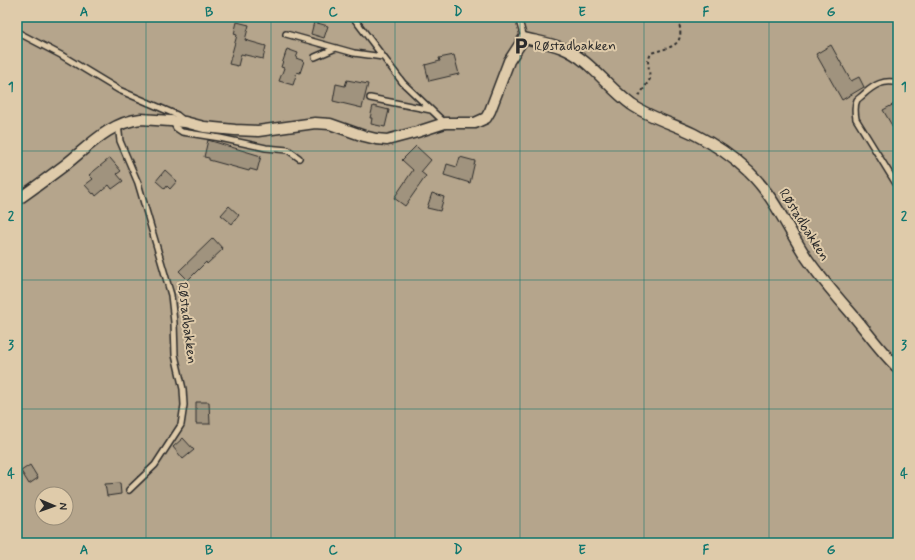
<svg xmlns="http://www.w3.org/2000/svg" width="915" height="560" font-family="Mynerve,sans-serif">
<style>
.green{fill:#b5a58c;stroke:#70685c;fill-rule:evenodd}
.building{fill:#a0937e;stroke:#2b2b2b}
.lines{fill:none;stroke-linecap:round;stroke-linejoin:round}
.service-casing{stroke:#2b2b2b;stroke-width:8}
.minor-casing{stroke:#2b2b2b;stroke-width:13}
.path{stroke:#2b2b2b;stroke-width:2;stroke-dasharray:3 3;stroke-linecap:butt}
.service{stroke:#dfcbaa;stroke-width:5}
.minor{stroke:#dfcbaa;stroke-width:10}
.grid{fill:none;stroke:#0f766e;stroke-width:1;stroke-opacity:0.55}
.labels{text-anchor:middle;dominant-baseline:central;stroke-width:4;stroke-linejoin:round;paint-order:stroke}
.poi-label{font-size:14px;fill:#2b2b2b;stroke:#dfcbaa;text-anchor:start}
.street-label{font-size:14px;fill:#2b2b2b;stroke:#dfcbaa}
.neatline{fill:none;stroke:#0f766e;stroke-width:1.5}
.grid-label{font-size:13px;text-anchor:middle;font-weight:bold;fill:#0f766e}
</style>
<rect width="100%" height="100%" fill="#d4c1a2"/>
<filter id="ink" filterUnits="userSpaceOnUse"><feTurbulence type="fractalNoise" baseFrequency=".025" numOctaves="2"/><feDisplacementMap in="SourceGraphic" scale="8" xChannelSelector="R" yChannelSelector="G"/><feConvolveMatrix kernelMatrix="1 2 1 2 8 2 1 2 1" color-interpolation-filters="sRGB"/></filter>
<g filter="url(#ink)">
<path class="green" d="M17,17h881v526h-881zM42,494h24v24h-24z"/>
<path class="building" d="M237,22l12,3 -4,15 21,6 -3,13 -22,-5 -3,12 -9,-2 8,-29 -3,-1z
M314,22l14,4 -4,12 -13,-4z
M831,45l20,36 8,-4 5,10 -22,13 -26,-46z
M287,49l11,4 -2,5 8,3 -4,12 -3,-1 -4,13 -14,-4 5,-13 -3,-1z
M454,55l5,19 -30,7 -4,-16 15,-4 -1,-3z
M347,80l21,4 -6,24 -29,-7 3,-17 9,2z
M898,102v34l-15,-26z
M373,106l16,4 -4,17 -14,-3 1,-6h-2z
M208,140l53,16 -4,15 -7,-2 -1,2 -40,-11v-2l-5,-1z
M416,146l15,14 -10,12 5,4 -21,30 -11,-8 19,-28 -11,-10z
M460,157l15,4 -5,22 -26,-8 3,-11 10,3z
M110,158l11,13 -4,3 6,7 -11,8 -3,-4 -13,11 -2,-3 -1,1 -8,-9 8,-6 -4,-4z
M165,170l12,11 -7,8 -3,-3 -2,3 -9,-8z
M432,193l12,4 -4,14 -13,-3z
M229,206l10,9 -7,9 -11,-9z
M213,238l10,11 -16,15 -1,-2 -18,18 -9,-9z
M196,402h13l1,22h-14z
M183,438l11,12 -11,9 -10,-12z
M30,465l8,13 -9,6 -8,-13z
M120,483l1,11 -14,2 -2,-12z"/>
<g class="lines">
<g class="service-casing">
<path id="service" d="M353,17l50,66 42,40
M518,17l6,21
M17,32l44,23 58,35 58,25 6,5
M286,34l68,19 29,4
M315,57l21,-9
M898,83c-14,-4 -24,2 -34,11 -2,2 -5,4 -7,6 -3,6 -2,13 -1,19l42,68
M370,98l61,12
M173,122l3,6 6,4 38,6 46,10 22,2 11,8
M118,125l2,16 18,42 33,112 3,27 1,33 8,34 1,16 -3,20 -26,40 -26,25"/>
</g>
<g class="minor-casing">
<path id="minor" d="M17,200c16,-11 32,-23 48,-35 23,-18 45,-43 76,-46l44,3 19,5 31,3 23,1 57,-8 15,1 34,12 12,3 11,1 30,-8 28,-9h30l11,-5 4,-7 19,-50 15,-23c12,3 26,5 38,10 28,11 45,39 70,57 19,13 42,19 62,29 20,10 38,22 55,38 25,24 38,56 57,85 15,22 33,42 51,63 14,17 26,34 41,48"/>
</g>
<path class="path" d="M639,96l11,-17 -2,-18 3,-8c19,-6 34,-6 28,-30l-8,-6"/>
<use href="#service" class="service"/>
<use href="#minor" class="minor"/>
</g>
</g>
<path class="grid" d="M146,17v526M271,17v526M395,17v526M520,17v526M644,17v526M769,17v526M17,151h881M17,280h881M17,409h881"/>
<defs>
<g id="parking-bare" transform="scale(1.38)"><path d="M-3.5-5.5H1a3.5 3.5 0 0 1 0 7H-1V5.5H-3.5ZM-1-3.4V-.6H.8a1.4 1.4 0 0 0 0-2.8Z" fill="#2b2b2b" stroke="#dfcbaa" stroke-width="2.5" paint-order="stroke"/></g>
</defs>
<g fill-rule="evenodd">
<use href="#parking-bare" x="521" y="46"/>
</g>
<g class="labels">
<g class="poi-label">
<text x="534" y="46">Røstadbakken</text>
</g>
<g class="street-label">
<text transform="translate(804 225) rotate(58)">Røstadbakken</text>
<text transform="translate(187 323) rotate(83)">Røstadbakken</text>
</g>
</g>
<rect width="915" height="560" fill="none" stroke="#dfcbaa" stroke-width="44"/>
<g transform="translate(54 506) rotate(92)"><circle r="19" fill="#dfcbaa" stroke="#978b77"/>
<path d="M0-3L7 15L0 10L-7 15Z" fill="#2b2b2b"/>
<text y="-6" font-size="11" font-weight="bold" text-anchor="middle" fill="#2b2b2b">N</text>
</g>
<rect x="22" y="22" width="871" height="516" class="neatline"/>
<g class="grid-label">
<text x="84" y="16">A</text>
<text x="209" y="16">B</text>
<text x="333" y="16">C</text>
<text x="458" y="16">D</text>
<text x="582" y="16">E</text>
<text x="706" y="16">F</text>
<text x="831" y="16">G</text>
<text x="11" y="91">1</text>
<text x="904" y="91">1</text>
<text x="11" y="220">2</text>
<text x="904" y="220">2</text>
<text x="11" y="349">3</text>
<text x="904" y="349">3</text>
<text x="11" y="478">4</text>
<text x="904" y="478">4</text>
<text x="84" y="554">A</text>
<text x="209" y="554">B</text>
<text x="333" y="554">C</text>
<text x="458" y="554">D</text>
<text x="582" y="554">E</text>
<text x="706" y="554">F</text>
<text x="831" y="554">G</text>
</g>
</svg>
